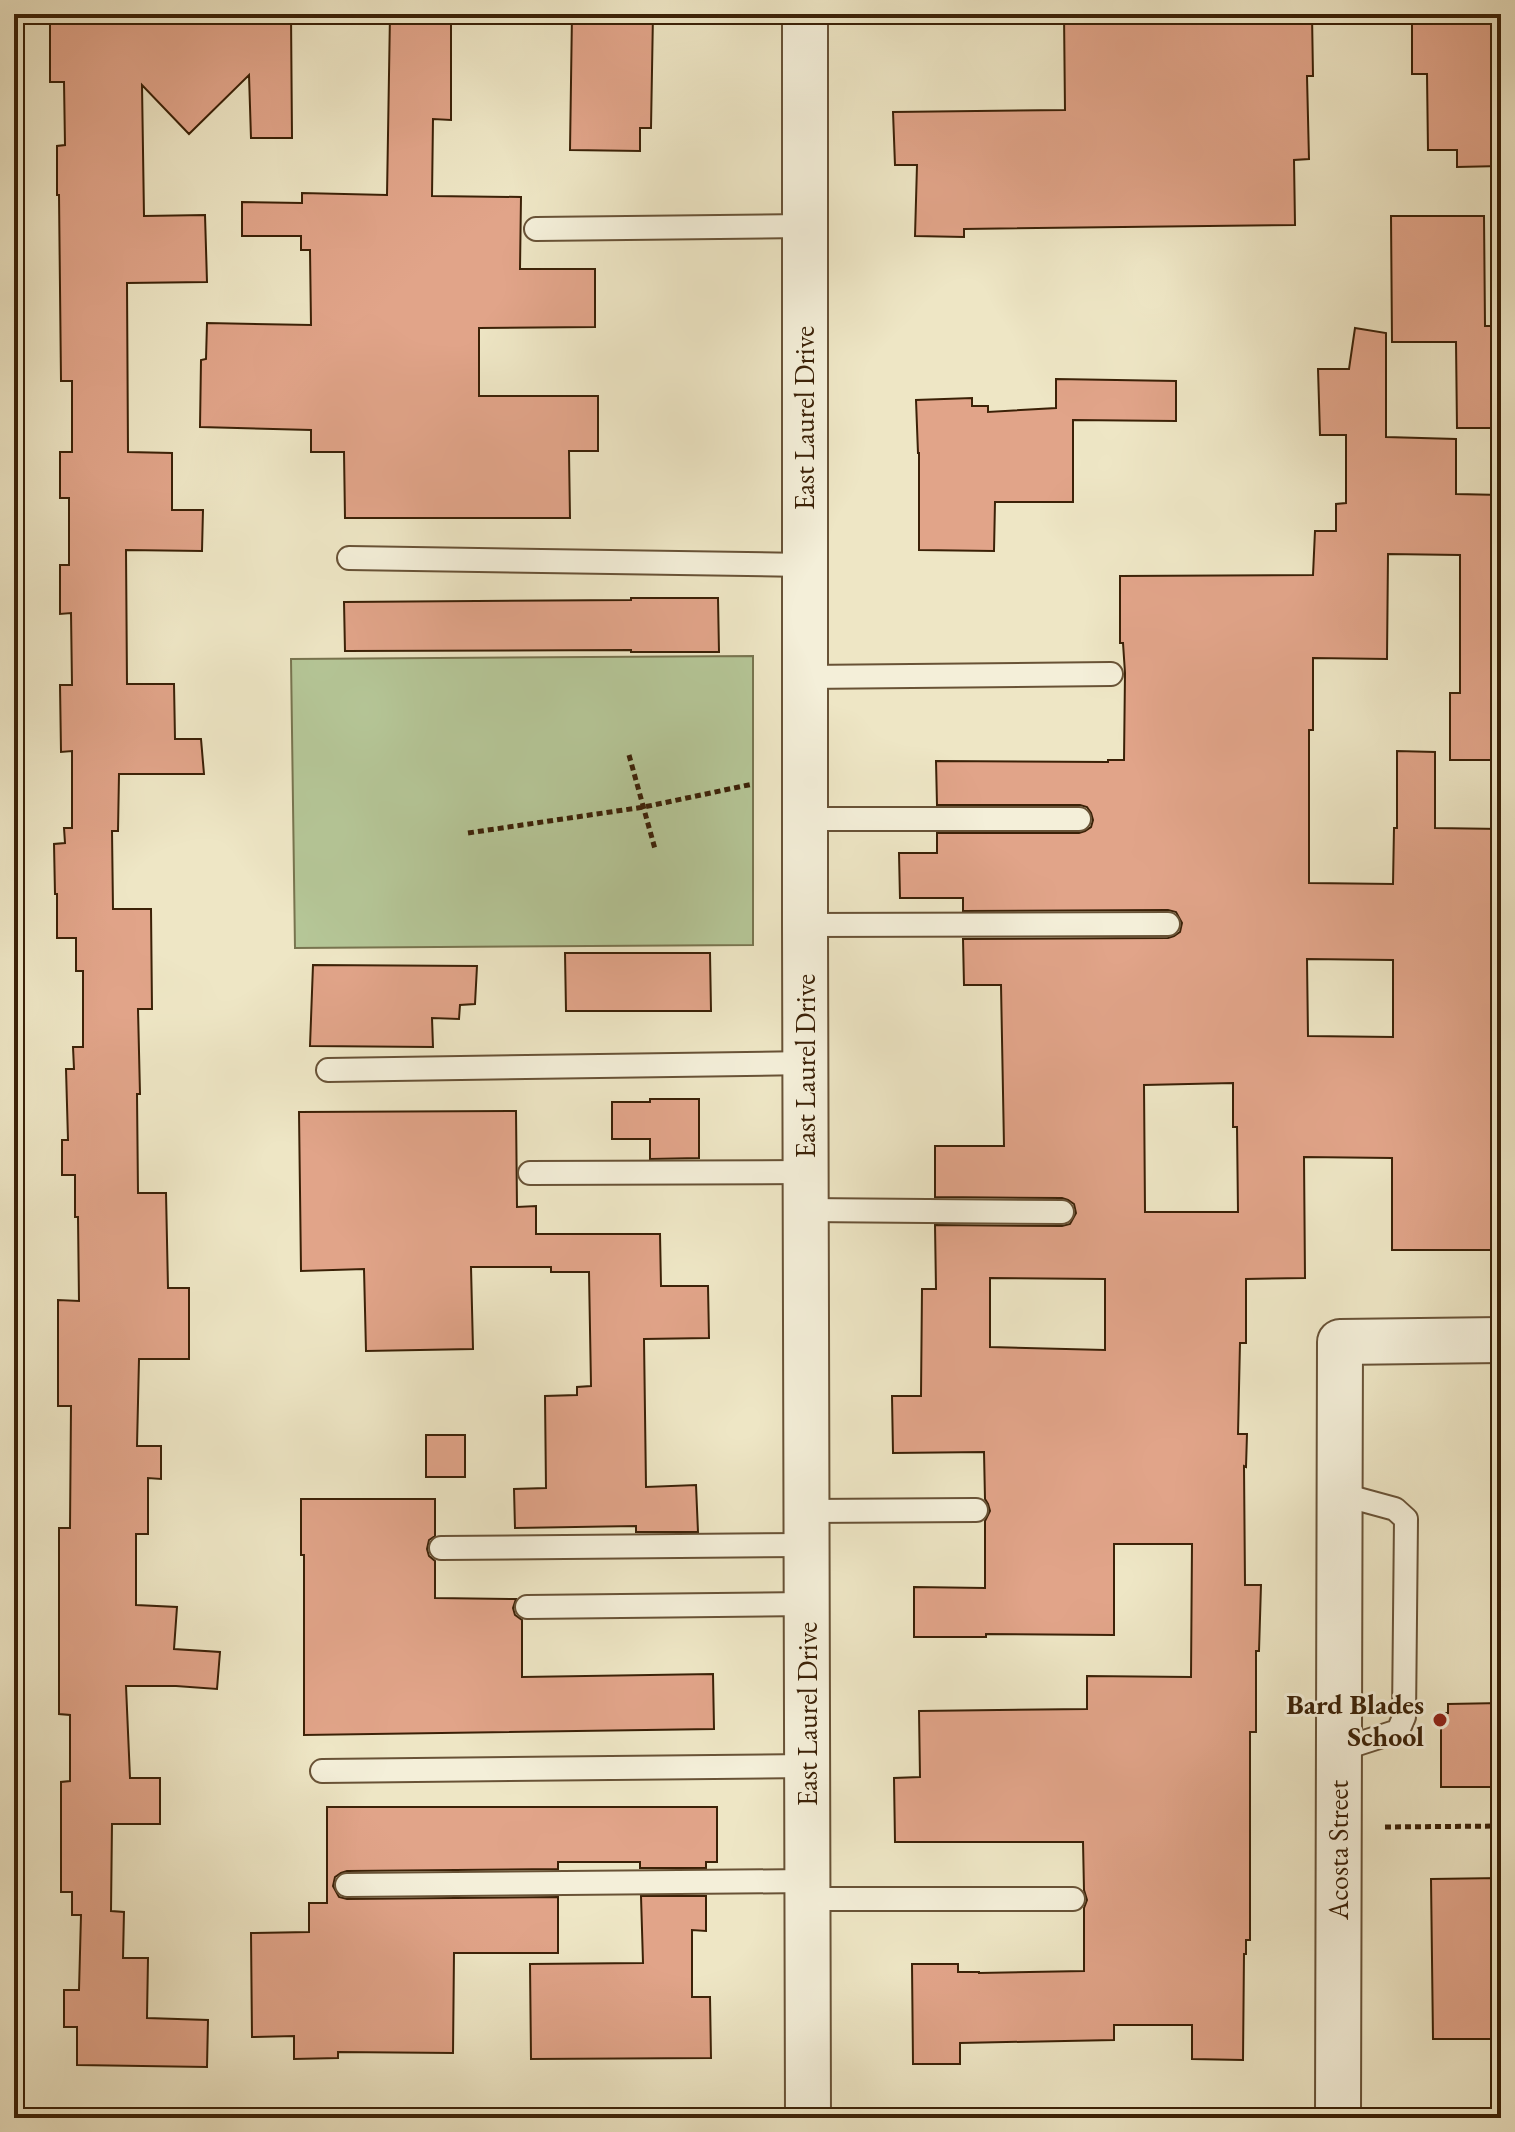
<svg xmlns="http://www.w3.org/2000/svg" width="1515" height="2132" font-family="'EB Garamond',serif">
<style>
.green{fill:#b5c697;stroke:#78744f;stroke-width:2}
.building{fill:#e1a489;stroke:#3b2107;stroke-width:2;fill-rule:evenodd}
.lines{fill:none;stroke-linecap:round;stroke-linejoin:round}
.service-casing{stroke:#685236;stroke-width:26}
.minor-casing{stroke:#685236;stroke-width:48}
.tertiary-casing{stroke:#685236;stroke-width:48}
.path{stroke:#3b2107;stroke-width:5;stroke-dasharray:6 4;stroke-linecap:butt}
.service{stroke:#f4efd9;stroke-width:22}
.minor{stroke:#f4efd9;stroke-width:44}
.tertiary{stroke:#f4efd9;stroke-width:44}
.poi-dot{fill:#8f2418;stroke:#f4efd9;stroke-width:3}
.labels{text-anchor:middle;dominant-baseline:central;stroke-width:6;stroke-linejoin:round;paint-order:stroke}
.street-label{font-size:28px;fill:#3b2107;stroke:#f4efd9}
.poi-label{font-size:28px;font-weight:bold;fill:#3b2107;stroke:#f4efd9;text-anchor:end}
</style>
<rect width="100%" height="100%" fill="#eee6c5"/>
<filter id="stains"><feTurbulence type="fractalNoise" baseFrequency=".0025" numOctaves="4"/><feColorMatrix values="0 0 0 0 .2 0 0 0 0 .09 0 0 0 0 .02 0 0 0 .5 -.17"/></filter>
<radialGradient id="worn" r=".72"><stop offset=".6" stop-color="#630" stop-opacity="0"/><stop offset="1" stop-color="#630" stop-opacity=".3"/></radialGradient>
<path class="green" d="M753,656v289l-458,3 -4,-289z"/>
<path class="building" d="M50,14h241l1,124h-41l-2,-63 -60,59 -47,-49 2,131 61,-1 2,67 -80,1 1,169 44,1v57h31l-1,41 -76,-1 1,134h47l1,55h26l3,35h-85l-1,57h-6l1,78h38l1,100h-14l2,85h-3l1,99h28l2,95h21v71h-50l-2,87h24v33l-13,-1v56h-12v71l41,2 -3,42 46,3 -3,37 -41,-3h-50l4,92h30v46h-48l-1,87 13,1 -1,46h25l-1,60 61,2 -1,47 -130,-2v-38h-13v-37h15l2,-75h-9v-23h-11v-110l9,-1v-66l-11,-1v-186h11l1,-122h-13v-106l21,1 -1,-84h-3v-42h-13v-35h6l-2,-71h8l-1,-22h10v-76h-7v-33h-19v-44h-2l-1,-50 11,-1 -1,-15h8v-77l-11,1 -1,-67h12l-1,-72 -11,1v-49h9v-67h-9v-46h12v-71h-11l-2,-186h-2v-49l8,-1 -1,-63h-14z
M390,14h61v106l-18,-1 -1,77 89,1 -1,72h75v58l-116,1v68h119v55h-29l1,67h-225l-1,-66h-33v-22l-111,-3 1,-67 5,-1 1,-36 104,2 -1,-75h-9v-14h-59v-34l60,1v-10l85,2z
M572,14h81l-2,114h-11v23l-70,-1z
M1064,14h248l1,62h-6l2,83 -15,1 1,65 -331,4v8l-49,-1 2,-71h-22l-2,-53 172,-2z
M1436,14h65v152l-44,1v-17h-29l-1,-76h-15v-55h24z
M1391,216h93l1,110h16l-1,102h-43l-1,-86h-64z
M1355,328l31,5v104l70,2v55l45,1v265h-51v-67h10v-138l-72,-1 -1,105 -74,-1v72h-4v153l84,1 1,-56h3v-77l38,1v76l66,1v421h-109v-92l-88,-1 1,121 -59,1v64h-6l-2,91h9l-1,33 -2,-1 1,119h16l-2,66h-3v81h-6v208h-4v14h-2l-1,106 -51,-1v-34h-78v15l-154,3v21h-47l-1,-100h46v8h21v1l105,-2v-63l3,-8 -3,-10 -1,-48h-188l-1,-64 26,-1 -1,-66 168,-2v-33l104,1 1,-133h-78v91l-128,-1v3h-72v-50l71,1v-67l5,-10 -2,-7 -3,-5 -1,-47 -91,1 -1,-57h29l1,-107h14l-1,-64 127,1 8,-2 6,-11 -2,-9 -6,-4 -6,-2 -127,-1v-51h69l-3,-161h-37l-1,-46 205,-1 6,-2 6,-4 2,-9 -6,-11 -8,-2 -205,1v-13h-63l-1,-45h38v-20h142l6,-2 6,-4 2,-7 -2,-7 -4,-6 -7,-2h-143l-1,-44 172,1v-2h16l1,-87 -2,-30h-3v-67l193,-1 2,-44h21v-27l10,-1v-68h-26l-2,-66h31zM1307,959l86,1v77l-85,-1zM1233,1083v44h4l1,85h-93l-1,-127zM990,1278l115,1v71l-115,-3z
M1056,379l120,2v40l-103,-1v82h-78l-1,49 -75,-1v-97h-1l-2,-53 56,-2v8h16v6l68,-4z
M631,598h87l1,54h-88v-2l-286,1 -1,-49 287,-2z
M565,953h145l1,58h-145z
M313,965l164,1 -2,38 -15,1 -1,14 -27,-1 1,29 -123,-1z
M650,1099h49v59l-49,1v-20h-38v-37h38z
M516,1111l1,96 19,-1v28h124l1,52h47l1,52 -65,1 2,148 50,-2 2,47h-62v-6l-121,2 -1,-39 32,-1 -1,-92 32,-1v-8l14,-1 -2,-114h-38v-5h-80l2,82 -107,2 -2,-82 -63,2 -2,-159z
M426,1435h39v42h-39z
M301,1499h134v37l-6,4 -2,9 2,7 6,5v37l81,1 -3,9 2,7 7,5v57l191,-3 1,55 -410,6v-180h-3z
M1501,1703v84h-60v-74h7v-9z
M327,1807h390v55h-11v6h-66v-6h-82v7l-211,2 -6,2 -6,4 -2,9 6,11 8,2 211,-2v56h-104l-1,100 -115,-1v6l-44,1v-23l-42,1 -1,-104 58,-1v-29h18z
M1501,1878v161h-68l-2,-160z
M641,1896h65v35l-14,-1v67h18l1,61 -180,1 -1,-95 113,-1z"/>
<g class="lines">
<g class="service-casing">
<path id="service" d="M536,229l268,-3
M349,558l456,7
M805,677l306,-3
M805,819h274
M805,925l363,-1
M328,1070l479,-7
M530,1173l276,-1
M806,1210l256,2
M807,1511l169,-1
M441,1548l365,-3
M527,1607l280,-3
M1339,1750l59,-19 6,-14 2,-198 -11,-10 -55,-15
M322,1771l486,-5
M347,1885l460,-4
M808,1899h265"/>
</g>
<g class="minor-casing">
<path id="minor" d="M1338,2118l2,-776 161,-2"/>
</g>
<g class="tertiary-casing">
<path id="tertiary" d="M805,14v911l3,1193"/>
</g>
<path class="path" d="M629,755l26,94
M468,833l176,-26 109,-23
M1385,1827l116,-1"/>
<use href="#service" class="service"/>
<use href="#minor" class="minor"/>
<use href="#tertiary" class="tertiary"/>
</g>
<circle class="poi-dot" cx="1440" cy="1720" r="8"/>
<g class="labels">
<g class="street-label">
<text transform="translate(804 418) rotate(-90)">East Laurel Drive</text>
<text transform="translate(805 1066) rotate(-90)">East Laurel Drive</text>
<text transform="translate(807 1714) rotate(-90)">East Laurel Drive</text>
<text transform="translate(1338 1850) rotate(-90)">Acosta Street</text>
</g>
<g class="poi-label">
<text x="1424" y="1704">Bard Blades<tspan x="1424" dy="32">School</tspan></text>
</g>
</g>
<rect width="1515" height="2132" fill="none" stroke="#eee6c5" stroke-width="48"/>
<rect x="16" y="16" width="1483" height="2100" fill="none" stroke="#3b2107" stroke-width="4"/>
<rect x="24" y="24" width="1467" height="2084" fill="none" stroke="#3b2107" stroke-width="2"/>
<rect width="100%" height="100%" filter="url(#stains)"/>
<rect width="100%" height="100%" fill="url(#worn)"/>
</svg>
